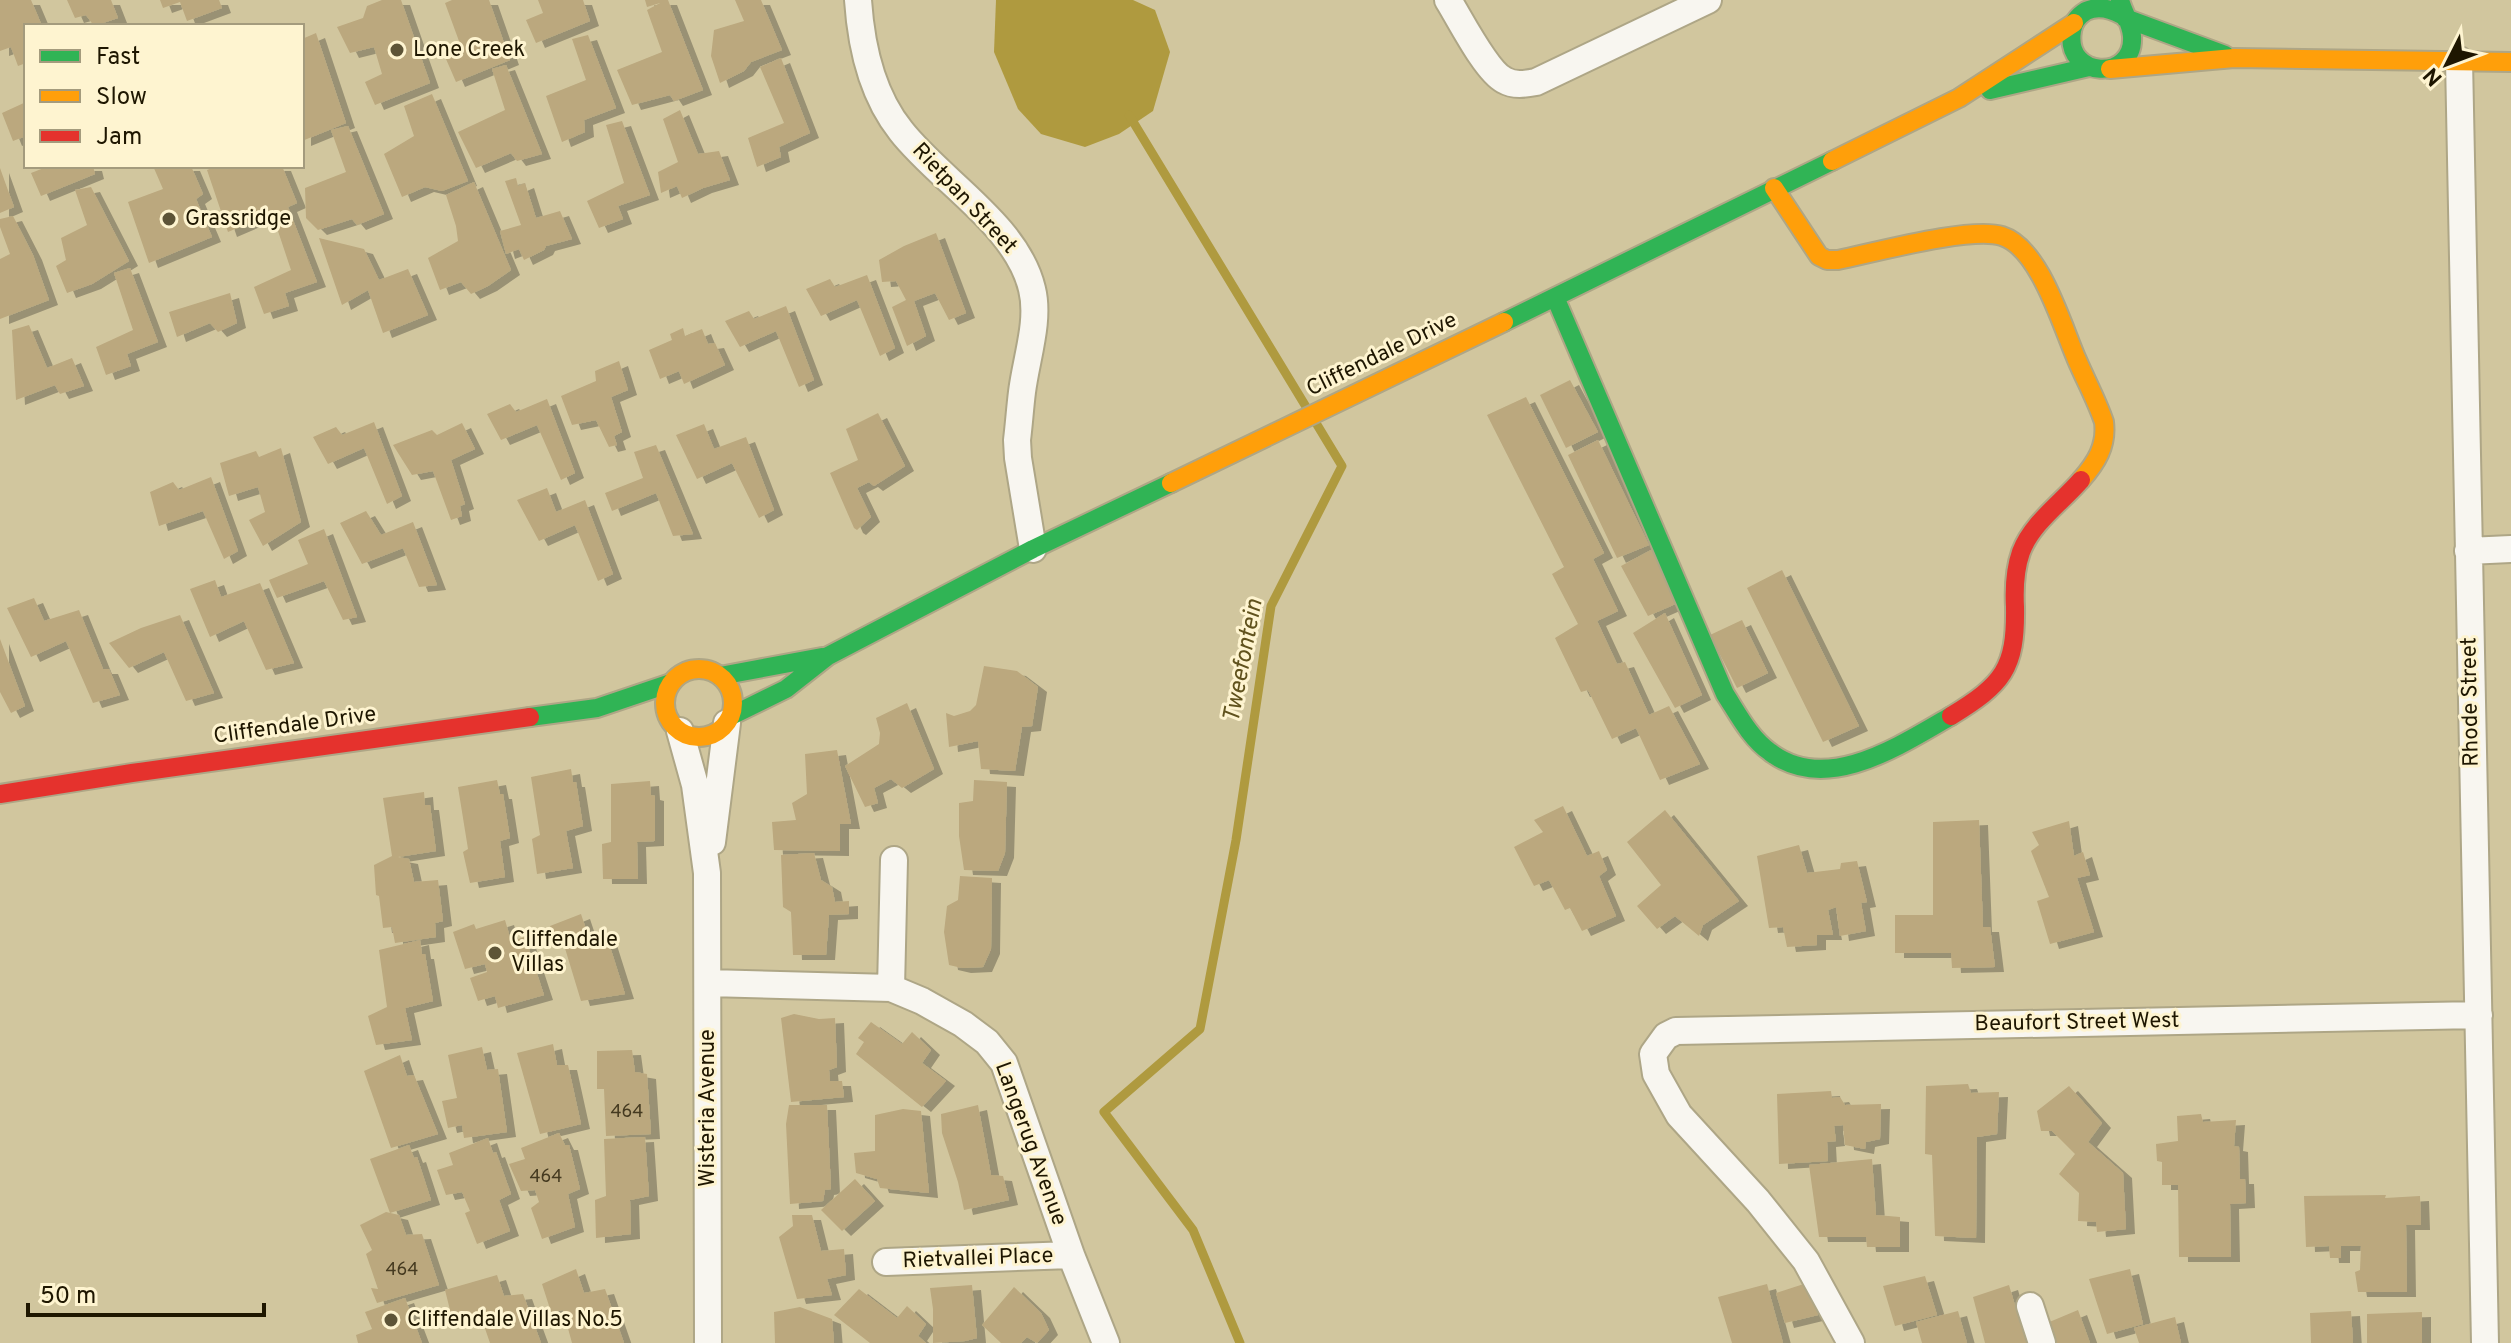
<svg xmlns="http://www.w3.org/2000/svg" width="2511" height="1343" font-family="Overpass,sans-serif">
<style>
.water{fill:#af9a3f}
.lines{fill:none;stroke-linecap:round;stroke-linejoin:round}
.stream{stroke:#af9a3f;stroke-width:9}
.building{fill:#bba87e;filter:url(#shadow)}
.street-casing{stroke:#aea686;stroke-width:30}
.fast-casing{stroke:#aea686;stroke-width:22}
.slow-casing{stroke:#aea686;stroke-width:22}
.jam-casing{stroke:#aea686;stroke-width:22}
.street{stroke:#f8f6f0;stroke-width:26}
.fast{stroke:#30b455;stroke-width:18}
.slow{stroke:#ff9f0a;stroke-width:18}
.jam{stroke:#e5322d;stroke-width:18}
.poi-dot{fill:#5d5437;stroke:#fef4d0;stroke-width:3}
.labels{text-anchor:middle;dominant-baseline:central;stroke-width:6;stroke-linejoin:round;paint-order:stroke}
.number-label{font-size:18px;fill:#453a20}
.poi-label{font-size:22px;fill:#1e1600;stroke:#fef4d0;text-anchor:start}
.street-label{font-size:22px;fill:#1e1600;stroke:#fef4d0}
.water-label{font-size:24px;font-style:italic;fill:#60521d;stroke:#fef4d0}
</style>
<defs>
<filter id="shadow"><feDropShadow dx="9" dy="5" stdDeviation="0" flood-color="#0004"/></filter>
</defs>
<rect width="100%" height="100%" fill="#d1c69e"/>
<path class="water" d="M996,0h137l22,10 15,42 -17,59 -34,23 -34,13 -44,-13 -23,-25 -24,-57z"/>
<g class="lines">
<path class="stream" d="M1129,115l179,295
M1240,1343l-47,-113 -89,-118 96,-83 36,-189 35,-234 71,-140 -26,-43"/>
</g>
<path class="building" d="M0,0h31l11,26h-16v37l-8,3 -7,-19 -11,4z
M67,0h44l7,18 -24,8 -8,-11 -11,3z
M160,0h59l3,8 -35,13 -7,-19 -17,6z
M382,0h19l29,83 -55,22 -10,-23 17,-8 -8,-27 -24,6 -13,-26 26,-9 4,-12z
M452,0h37l21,60 -54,22 -10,-23 17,-7 -18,-49z
M538,0h45l7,21 -54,22 -10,-23 17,-7z
M645,0h23l35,90 -29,11 -4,-6 -38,10 -15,-35 45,-18 -15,-42 13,-7 -13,4z
M735,0h26l21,50 -31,12 -7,9 -24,12 -9,-27 3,-26 30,-9z
M316,33l30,90 -44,18v-102z
M588,35l28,73 -32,12 1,12 -23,10 -16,-46 40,-16 -14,-41z
M781,58l29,75 -31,14 2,10 -24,10 -9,-29 36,-15 -24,-56z
M506,65l36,89 -25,7 -6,-8 -35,15 -18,-36 47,-22 -13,-41z
M432,94l36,87 -26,10 -17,-4 -23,10 -18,-43 30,-18 -10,-30z
M26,102v34l-13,5 -11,-28z
M680,110l18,44 21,-3 11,29 -27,8 -21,10 -5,-12 -16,7 -3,-21 20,-10 -15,-43z
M622,121l28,74 -32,11 5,13 -24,9 -12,-27 37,-18 -18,-58z
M348,126l36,88 -27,11 -5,-6 -34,11 -12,-12 -1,-30 41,-16 -15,-42z
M49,166h44l2,8 -54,22 -10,-23z
M153,166h38l12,28 -7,5 16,38 -63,26 -21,-61 35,-13z
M217,166h65l15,37 -9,4 29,75 -32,11 4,13 -25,8 -10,-27 37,-17 -19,-57 -44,19 -21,-62z
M0,168l14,39 -14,6z
M516,178l2,8 7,-3 11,35 24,-7 12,28 -26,7 -2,4 -20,10 -5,-11 -13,5 -6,-23 21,-6 -16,-44z
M474,182l37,88 -23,16 -17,8 -10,-12 -21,8 -12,-32 30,-17 -2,-15 -10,-31z
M91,187l38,74 -37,23 -25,9 -11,-27 10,-6 -5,-22 26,-13 -12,-35z
M13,216l20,39 16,45 -49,19v-60l10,-5 -10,-27v-8z
M936,233l30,80 -17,7 -14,-27 -21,8 12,35 -19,10 -15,-39 14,-7 -10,-19 -14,1 -3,-22 25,-14z
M319,238l45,11 15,31 29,-11 20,46 -45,18 -15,-43 -26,15z
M130,268l28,74 -31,12 4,12 -25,9 -10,-28 37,-17 -19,-57z
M867,275l28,73 -15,8 -23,-56 -36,16 -15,-27 24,-10 5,8z
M230,293l7,30 -19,9 -8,-9 -33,14 -8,-25z
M786,306l28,74 -15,7 -23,-56 -36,16 -15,-26 24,-10 5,8z
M29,325l18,43 25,-10 12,28 -24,8 -5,-9 -39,15 -4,-70z
M683,328l2,8 17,-7 6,15 7,-1 10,22 -41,19 -5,-13 -19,8 -11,-29 23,-10 -2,-6z
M619,361l9,29 -17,7 11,35 -8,4 3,9 -8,2 -13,-27 -24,5 -11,-29 35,-15 -1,-10z
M1570,380l28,52 -32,16 -26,-53z
M1526,397l78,156 -11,6 25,52 -21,10 20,43 8,-2 24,53 20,-9 31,58 -40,16 -24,-52 -24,11 -24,-49 -7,2 -26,-54 23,-14 -26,-50 12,-7 -77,-152z
M547,399l28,74 -14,7 -24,-55 -36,15 -14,-26 23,-10 6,8z
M878,413l27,53 -31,20 -5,-4 -12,6 14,29 -14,13 -3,-2 -24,-55 28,-13 -12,-31z
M374,422l28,74 -15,8 -23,-56 -36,16 -15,-27 23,-10 6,8z
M462,423l13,26 -24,11 14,44 -5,2 2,10 -11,4 -18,-49 -21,4 -19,-30 39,-15 5,5z
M704,424l10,25 32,-12 28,73 -15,8 -27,-55 -35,16 -21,-44z
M1598,440l51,105 -32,13 -49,-103z
M656,445l37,89 -20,2 -17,-43 -44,18 -7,-18 38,-15 -9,-26z
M281,448l20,74 -38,24 -14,-26 16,-8 -7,-25 -29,9 -9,-33 36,-12 3,6z
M211,477l27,74 -14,8 -21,-48 -44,15 -9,-34 23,-10 6,8z
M547,488l9,24 29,-12 28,74 -15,7 -23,-56 -36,16 -22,-41z
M366,511l15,24 32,-13 24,63 -18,2 -16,-39 -41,16 -22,-41z
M324,529l33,88 -14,3 -19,-39 -47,17 -8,-18 39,-16 -10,-24z
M1653,549l27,53 -32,14 -27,-50z
M1782,570l77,156 -36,16 -76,-154z
M215,580l6,17 39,-14 34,80 -28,7 -22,-49 -34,16 -20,-48z
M34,598l10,23 35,-11 24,59h6l11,26 -27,8 -27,-62 -35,16 -24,-49z
M1665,613l37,82 -27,13 -42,-75z
M180,615l34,78 -28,8 -22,-49 -35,16 -20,-25 32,-15z
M1742,620l26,53 -31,15 -27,-53z
M0,639l25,67 -14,7 -11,-21z
M984,666l33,5 21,16 -6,39 -10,1 -7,44 -34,-2 -3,-28 -29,6 -3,-34 8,3 16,-5 6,-6z
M907,703l27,66 -32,19 -11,-9 -17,9 4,15 -13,4 -20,-41 34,-22 1,-11 -4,-15z
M837,750l14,74h-11v27l-66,-1 -2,-28 24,-2 -4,-17 15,-9 -2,-40z
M571,769l2,13h3l7,44 -17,5 7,37 -36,6 -5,-35 8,-4 -9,-58z
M497,780l3,14h3l7,44 -10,3 5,36 -35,6 -7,-31 5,-3 -10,-62z
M974,780l33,2 -2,71 -7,18 -34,-1 -5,-34v-33l14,-2z
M650,781l1,14 4,1v45l-18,1 1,37h-35l-1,-35 9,-2v-58z
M424,792l1,13h5l6,46 -38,6 11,2 5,23 24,-2 5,41 -8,2 1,14 -41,6 -3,-16 -9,1 -4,-32 -3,-1 -2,-30 18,-9 -9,-58z
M1563,806l24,50 12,-5 8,19 -8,6 17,40 -34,15 -12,-23 -5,2 -16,-30 -15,6 -20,-39 29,-15 -9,-12z
M1665,810l74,91 -36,24 -4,11 -24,-20 -18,13 -20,-23 24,-21 -34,-43z
M1979,820l4,107h7l5,40 -43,1 -1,-15h-56v-38h38v-93z
M2069,821l5,35 9,-4 7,23 -13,3 17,54 -44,12 -13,-43 12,-4 -18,-46 8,-6 -7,-13z
M1799,845l8,28 33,-4 1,-6 16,-2 10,41 -6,1 5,28 -26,5 -4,-29 -8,3 5,25h-16v10l-30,2 -4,-20 -14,1 -12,-72z
M814,853l7,27 11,7 3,15 14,-1v13l-20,1 -3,40h-33l-2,-43 -8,-5 -2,-52z
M960,876l32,2 -1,71 -8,18 -21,1 -13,-3 -5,-33 3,-26 11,-6z
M581,914l7,21 17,-4 20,63 -44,7 -17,-56 -5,2 -9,-21z
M505,920l6,21 14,-4 19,58 -46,13 -3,-12 -17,5 -8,-23 17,-6 -2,-8 -20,5 -12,-37 21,-8 2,5z
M420,940l2,14h3l8,47 -28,7 7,32 -36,5 -8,-29 19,-9 -8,-57z
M794,1014l25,5 16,-1 2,49 -8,3 1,11h12l2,16 -53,5 -10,-84z
M871,1022l31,22 10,-12 19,18 -9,13 24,18 -24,26 -66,-53 8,-12 -6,-4z
M553,1044l4,21h11l13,59 -41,10 -23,-81z
M482,1047l5,23 11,-1 9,63 -43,6 -2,-13 -14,3 -6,-27 15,-3 -9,-43z
M632,1050l3,22 12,2 4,60 -45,2 -2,-47h-7v-38z
M400,1055l7,21 7,-1 24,59 -47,14 -27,-77z
M1968,1084l3,9 28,-1 -2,42 -20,3 -1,101 -41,-2 -3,-81 -7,-1 1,-68z
M2069,1086l33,37 -14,19 35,31 3,56 -29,3 -1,-10 -18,-1 1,-28 -20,-19 16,-20 -23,-23h-11l-4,-20z
M1831,1091l1,7 8,-1 5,8 36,-1 -1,35 -14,3 -1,7 -20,-4 -2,-20 -9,1 2,15 -9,1 1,19 -49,3 -2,-70z
M789,1105h38l4,84 -6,1 -2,11 -33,3 -4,-80z
M978,1105l13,70 12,1 6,24 -45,10 -6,-28 -16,-49 -1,-19z
M903,1109l18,2 8,82 -49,-5 -3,-9 -21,-6 -2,-20 21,-2v-36z
M2201,1114l2,8 33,-2 -2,26 5,1 1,32h5l1,24 -16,1 1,53h-52l-1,-72h-16v-23l-5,-1 -1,-17 22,-3 -1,-25z
M559,1133l6,12h4l11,44 -12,5 7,33 -33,12 -11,-31 8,-6 -4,-12 -14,1 -12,-27 16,-5 -4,-11z
M645,1137l4,59 -19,4 1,34 -35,4 -1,-38 11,-4 -2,-57z
M488,1138l5,15 3,-1 15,42 -12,6 11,31 -33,13 -12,-31 5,-2 -8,-19 -16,3 -9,-25 16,-5 -4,-12z
M409,1145l5,13 3,-1 14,43 -41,13 -20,-54z
M1872,1159l4,56 24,2v30h-33l-1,-10h-47l-10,-72z
M855,1179l20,22 -33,30 -21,-21z
M2386,1195l-1,3 35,-2 1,29h-15l1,67h-49l-3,-20 5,-2 1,-24h-20v12h-11l-1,-12 -23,1 -2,-51z
M386,1212l13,3 7,20 16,-1 17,51 -62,18 -6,-15 7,1 -12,-35 6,-4 -12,-25z
M792,1215h20l9,36 23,-2 2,26 -19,4 5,16 -35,4 -18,-62 14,-11z
M576,1269l8,24 21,-4 19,54h-52l-9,-33 -12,2 -9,-28z
M2130,1269l13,55 -36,10 -18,-55z
M497,1275l7,21 19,-2 18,49h-51l-9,-26 -28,5 -8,-32z
M1925,1276l12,39 -42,11 -12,-40z
M1810,1282l8,33 -33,8 -9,-30z
M1767,1284l16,59h-51l-14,-46z
M972,1285l5,53 -12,3 -32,2v-34l-3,-21z
M2009,1285l17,58h-41l-12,-46z
M1014,1287l27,26 8,17 -12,13 -10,-6 -6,6h-20l-19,-18z
M859,1289l38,29 10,-12 19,18 -8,12 8,7h-56l-36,-28z
M405,1298l17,45h-64l-2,-8 16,-6 -7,-17z
M800,1307l32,12 2,24h-59l-1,-31z
M2078,1310l12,33h-38l-5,-20z
M1958,1311l9,32h-45l-6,-21z
M2351,1311l2,32h-42l-1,-30z
M2422,1312v31h-55v-29z
M2175,1317l6,26h-42l-5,-15z"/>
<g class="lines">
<g class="street-casing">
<path id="street" d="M858,0c3,45 14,95 43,131 39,50 116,94 131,158 8,32 -6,70 -10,103 -2,16 -3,32 -5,48l1,18 15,91
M1448,0c12,19 38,71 56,80 10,6 21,4 32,2l172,-82
M2459,60l26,1283
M2468,551l43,-2
M680,731l15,54 12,88 1,470
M712,842l15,-119
M708,983l183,5 31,13 41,23 24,18 17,21 67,192 35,88
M891,988l3,-128
M886,1262l185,-7
M2030,1306l12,37
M1851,1343l-45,-82 -48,-60 -79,-86 -23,-41 -3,-20 13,-18 10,-5 803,-16"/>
</g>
<g class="fast-casing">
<path id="fast" d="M2120,0c3,12 11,23 12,36 3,46 -68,43 -60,-5 1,-9 6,-15 14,-20 13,-6 25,-2 36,4
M2125,18l100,37
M1990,90l99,-23
M1555,297l170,397c13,20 25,44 45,58 56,43 129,-6 181,-36
M1504,322l328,-161
M720,676l102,-19
M731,716l55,-27 42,-33 205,-107 138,-66
M530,717l67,-9 74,-25"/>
</g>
<g class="slow-casing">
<path id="slow" d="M2110,69l124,-11 277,4
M1832,161l127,-63 115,-75
M1774,188l45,68 8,4h11c35,-7 133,-34 164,-24 38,12 60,90 75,124 9,21 20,41 27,62 3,24 -8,41 -23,58
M1171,483l333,-161
M665 703a34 34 0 1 1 68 0a34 34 0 1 1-68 0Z"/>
</g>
<g class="jam-casing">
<path id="jam" d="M1951,716c52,-32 65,-47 64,-109 -1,-19 0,-38 6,-55 11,-29 40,-49 60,-72
M0,794l132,-21 398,-56"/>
</g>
<use href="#street" class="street"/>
<use href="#fast" class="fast"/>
<use href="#slow" class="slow"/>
<use href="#jam" class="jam"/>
</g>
<g class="poi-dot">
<circle cx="397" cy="50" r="8"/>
<circle cx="169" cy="219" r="8"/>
<circle cx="495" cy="953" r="8"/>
<circle cx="391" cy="1320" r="8"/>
</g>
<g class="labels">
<g class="number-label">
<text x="627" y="1112">464</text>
<text x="546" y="1177">464</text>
<text x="402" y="1270">464</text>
</g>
<g class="poi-label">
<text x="413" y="50">Lone Creek</text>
<text x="185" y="219">Grassridge</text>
<text x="511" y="940">Cliffendale<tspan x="511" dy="25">Villas</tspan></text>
<text x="407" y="1320">Cliffendale Villas No.5</text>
</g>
<g class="street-label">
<text transform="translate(964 199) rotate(47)">Rietpan Street</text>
<text transform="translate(1382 355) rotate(-26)">Cliffendale Drive</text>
<text transform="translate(2471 702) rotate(-91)">Rhode Street</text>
<text transform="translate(295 726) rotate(-8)">Cliffendale Drive</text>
<text transform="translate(2077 1023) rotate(-1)">Beaufort Street West</text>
<text transform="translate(708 1108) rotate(-90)">Wisteria Avenue</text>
<text transform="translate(1030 1144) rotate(70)">Langerug Avenue</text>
<text transform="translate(978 1259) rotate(-2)">Rietvallei Place</text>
</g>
<g class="water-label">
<text transform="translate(1244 661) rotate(-79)">Tweefontein</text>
</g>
</g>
<rect x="24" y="24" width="280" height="144" fill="#fef4d0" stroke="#a49b7d" stroke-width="2"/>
<rect x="40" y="50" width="40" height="12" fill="#30b455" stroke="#a49b7d" stroke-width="2"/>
<text x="96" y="64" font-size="24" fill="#1e1600">Fast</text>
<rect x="40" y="90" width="40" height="12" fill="#ff9f0a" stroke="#a49b7d" stroke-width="2"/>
<text x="96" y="104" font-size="24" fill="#1e1600">Slow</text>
<rect x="40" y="130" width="40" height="12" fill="#e5322d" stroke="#a49b7d" stroke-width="2"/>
<text x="96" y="144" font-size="24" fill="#1e1600">Jam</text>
<g transform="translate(2447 64) rotate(228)" stroke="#fef4d0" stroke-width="6" paint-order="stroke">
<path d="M0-6L14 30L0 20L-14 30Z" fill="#1e1600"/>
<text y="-12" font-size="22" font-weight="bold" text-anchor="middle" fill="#1e1600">N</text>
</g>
<path d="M28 1303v12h236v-12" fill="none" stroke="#1e1600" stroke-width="4"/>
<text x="40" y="1303" font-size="24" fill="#1e1600" stroke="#fef4d0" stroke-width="6" paint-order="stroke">50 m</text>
</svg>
